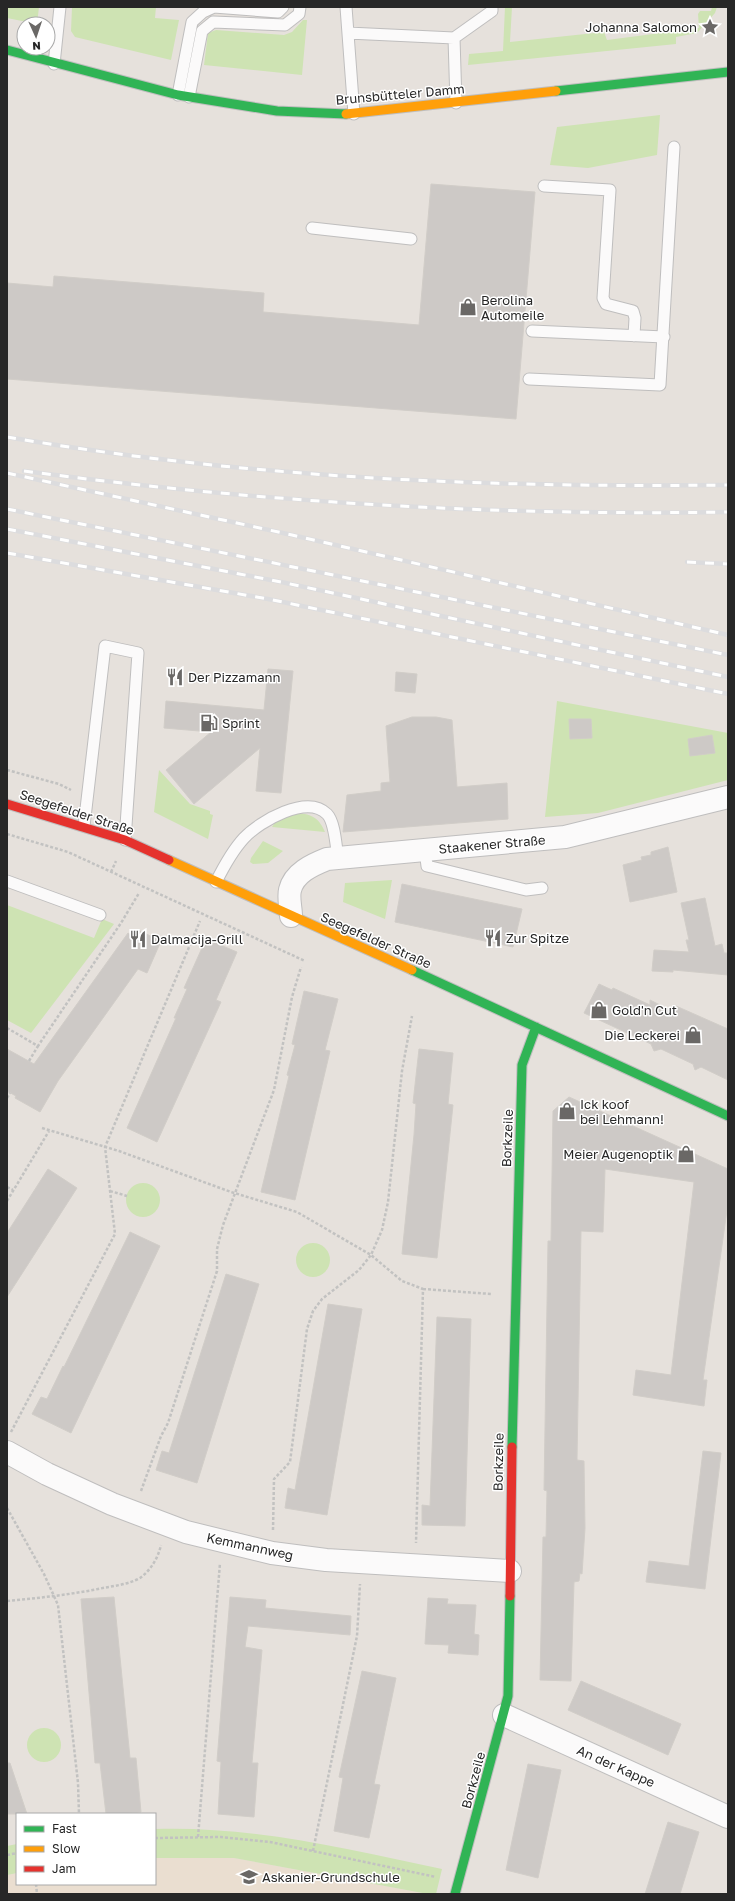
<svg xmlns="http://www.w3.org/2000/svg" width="735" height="1901" font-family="'Golos Text',sans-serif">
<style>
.education{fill:#eaded0}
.green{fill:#cee3b3}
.building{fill:#cdc9c6;stroke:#d1cdc8}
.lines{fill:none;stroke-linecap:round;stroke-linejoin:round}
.lane-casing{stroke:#bfbebe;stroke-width:13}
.street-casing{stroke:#bfbebe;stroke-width:24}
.fast-casing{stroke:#bfbebe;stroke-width:11}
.slow-casing{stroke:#bfbebe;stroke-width:11}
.jam-casing{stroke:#bfbebe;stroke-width:11}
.path{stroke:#c2c2c1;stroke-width:2.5;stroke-dasharray:3 2;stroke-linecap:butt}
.lane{stroke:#fbfafa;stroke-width:11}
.street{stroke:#fbfafa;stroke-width:22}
.fast{stroke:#30b455;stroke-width:9}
.slow{stroke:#ff9f0a;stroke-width:9}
.jam{stroke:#e5322d;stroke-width:9}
.rail-casing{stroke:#dcdcde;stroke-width:4.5}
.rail{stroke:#fff;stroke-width:3;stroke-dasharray:9;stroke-linecap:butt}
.labels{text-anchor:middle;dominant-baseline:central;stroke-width:3;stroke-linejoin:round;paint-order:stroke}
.poi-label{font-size:13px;fill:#272727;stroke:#fff;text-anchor:start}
.street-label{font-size:13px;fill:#272727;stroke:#fff}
</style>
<rect width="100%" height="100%" fill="#e6e1dc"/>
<path class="education" d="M155,1858h79l194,36h-421v-19l10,-2v11h138z"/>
<path class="green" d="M7,7h32l-2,17 -30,-6z
M72,7h84l-1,11 24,2 -8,40 -96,-23 -4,-6z
M505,7h7l-2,35 94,-10 3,8 92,-12 -1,-14 2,-3h11l1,-4h5l-2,6 -18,20 -21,4v7l-208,21 1,-11 34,-3z
M303,20h4l-5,55 -98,-10 4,-32 8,-3 68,5 8,-3z
M660,115l-3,40 -69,13 -38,-3 7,-38z
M557,701l171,32v47l-130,33 -53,4z
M159,770l31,34 20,7v3l3,1 -5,24 -54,-27z
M290,813c18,0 28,2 35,19l-53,-5 4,-6z
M263,841l20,10 -15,12 -15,1 -3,-2 1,-4z
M392,880l-7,39 -42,-17 2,-19z
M7,905l87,33 8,-19 12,5 -83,109 -24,-13z
M126 1200a17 17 0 1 1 34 0a17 17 0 1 1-34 0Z
M296 1260a17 17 0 1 1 34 0a17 17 0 1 1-34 0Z
M27 1745a17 17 0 1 1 34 0a17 17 0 1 1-34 0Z
M155,1829c98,-3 192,20 287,40l-6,25h-8l-194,-36h-79z
M17,1844v29l-10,2v-29z"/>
<path class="building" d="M431,184l104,8 -19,227 -509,-40v-96l46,4 1,-11 210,17 -1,19 156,13z
M268,669l25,2 -12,122 -25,-2 4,-43 -66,56 -28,-34 45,-38 -47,-4 2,-27 98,9z
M396,672l21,2 -2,19 -20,-2z
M412,717h24l16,3 5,67 50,-4 1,36 -165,13 4,-37 34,-4v-8l9,-1 -4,-56z
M569,719h22l1,19 -22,1z
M712,735l3,18 -25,3 -2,-17z
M668,847l9,45 -47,10 -7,-37 19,-5 -1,-3 10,-2v-3z
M402,884l120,25 -9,38 -118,-25z
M705,898l10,48 7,-2 2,9h4v22l-55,-5v2l-21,-1 2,-21 35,2 -3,-12h3l-8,-37z
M138,930l23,11 -14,32 -9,-4 -80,112 -18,31 -25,-14 1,-2 -9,-5v-42l27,15 94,-131 7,5z
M206,939l31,13 -21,48 5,2 -64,140 -30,-14 49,-110h-2l13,-29 -3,-1z
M599,984l13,6 1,-2 37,17v-5l24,12 2,-6 52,23v51l-27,-13 -6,3 -2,-6 -32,-15 -7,2 -3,-7 -67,-31z
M304,991l34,8 -13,51 5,1 -35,149 -34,-8 28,-116 -2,-1 8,-30 -3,-1z
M419,1049l34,4 -5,51 5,1 -16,153 -35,-4 12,-119 2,-31 -3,-1z
M569,1097l159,72v34l-25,177h4l-3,26 -71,-11 3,-25 35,5 23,-193 -89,-13 -2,63 -22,-1 -4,229 7,1 1,67 -3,46 -2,-1 -1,8 -5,1 -3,99 -31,-1 3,-143h3l1,-46 -3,-1 4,-249h3l2,-130z
M48,1169l29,19 -70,109v-64z
M130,1232l30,14 -89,187 -39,-19 9,-17 6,2 16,-33 1,1z
M226,1274l33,10 -62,199 -41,-13 6,-19 7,2z
M328,1304l34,5 -35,206 -42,-7 3,-20 7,2z
M437,1317l34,2 -6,207 -43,-1v-20l8,1z
M703,1451l18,2 -16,136 -59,-7 3,-21 40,5z
M114,1597l16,161h6l5,54 -19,2h-16l-6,-51h-5l-14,-164z
M230,1597l36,3 -1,8 86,8 -1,19 -102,-9 -3,21 17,3 -10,113h6l-4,54 -36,-3 3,-52 -4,-1z
M428,1598l20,1 -1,5 29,1 -2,29 5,1 -1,20 -30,-2 1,-8 -24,-1z
M362,1671l34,7 -22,106 6,1 -11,53 -35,-7 9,-53 -4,-1z
M581,1681l100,43 -13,31 -100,-45z
M7,1763h3l17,51h-20z
M528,1764l33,6 -23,108 -32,-8z
M668,1822l31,10 -19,62h-35z"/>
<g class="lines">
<g class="lane-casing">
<path id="lane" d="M346,7l8,107
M348,33l106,5 38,-27v-4
M454,38l2,65
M54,64l6,-57
M178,95l14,-73 11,-10 11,-5 64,5 5,-5
M189,97l13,-66 11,-9 72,3 14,-11 1,-7
M544,186l66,4 -7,108 3,6 27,7 2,7 -1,18
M312,228l99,11
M532,331l132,6
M529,379l131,6 14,-238
M84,826l21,-180 33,7 -13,187
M425,850l2,16 99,24 16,-2
M7,881l93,34
M216,882c8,-16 16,-31 28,-44 16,-17 63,-44 83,-24 8,8 9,33 11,44"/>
</g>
<g class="street-casing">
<path id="street" d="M291,916c0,-8 -3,-18 -1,-26 4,-17 22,-25 37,-31l238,-22 163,-40
M7,1452l40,22 65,30 74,28 86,21 54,7 184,11
M504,1715l224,102"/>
</g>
<g class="fast-casing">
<path id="fast" d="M7,50l171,45 99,16 69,3
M556,91l172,-19
M412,970l316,146
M512,1447l10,-382 14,-38
M455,1894l53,-198 2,-100"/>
</g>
<g class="slow-casing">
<path id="slow" d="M346,114l210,-23
M169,860l243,110"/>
</g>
<g class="jam-casing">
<path id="jam" d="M7,804l118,36 44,20
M510,1596l2,-149"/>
</g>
<path class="path" d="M7,770l52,14 12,6
M7,834l61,18 237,109
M111,872l5,-11
M7,1028l31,18 83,-123 18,-30
M29,1061l9,-15
M7,1098l3,-5
M42,1128l77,23 112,41 66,20 74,43 31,26 21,8 -7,254
M7,1187l6,3
M110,1191l17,5
M7,1201l42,-70
M423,1289l68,5
M11,1432l104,-198 -10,-87 95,-226
M141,1491l20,-55 7,-13 49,-152v-22l6,-24 51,-135 18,-93 9,-30
M7,1508l37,66 14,31 20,178 1,31
M273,1530l1,-51 16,-17 17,-133 6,-18 9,-12 37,-29 12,-15 11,-25 6,-28 14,-131 10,-55
M7,1601c31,-3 61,-6 91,-12 14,-3 29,-4 42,-11 11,-8 18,-20 21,-33
M198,1837l22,-274
M155,1838l66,-1 49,5 166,35
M313,1851l44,-215 3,-52
M7,1855l10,-2
M36,1884l1,10"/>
<use href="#lane" class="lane"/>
<use href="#street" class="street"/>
<use href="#fast" class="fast"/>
<use href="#slow" class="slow"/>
<use href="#jam" class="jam"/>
<g class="rail-casing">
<path id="rail" d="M7,437c238,41 480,51 721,48
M24,471c233,31 469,45 704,41
M7,473l285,62 436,100
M7,509l721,146
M7,529l274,53 447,95
M7,553l261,46 460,95
M687,562l41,2"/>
</g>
<use href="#rail" class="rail"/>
</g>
<defs>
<g id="sight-bare" transform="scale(1.38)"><path d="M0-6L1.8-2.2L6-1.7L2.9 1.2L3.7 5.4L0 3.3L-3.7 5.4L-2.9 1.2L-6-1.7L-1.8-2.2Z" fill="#6a6866" stroke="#fff" stroke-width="2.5" paint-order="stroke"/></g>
<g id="shop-bare" transform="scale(1.38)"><path d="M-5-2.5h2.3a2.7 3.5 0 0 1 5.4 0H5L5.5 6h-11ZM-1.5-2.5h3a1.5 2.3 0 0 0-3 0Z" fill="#6a6866" stroke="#fff" stroke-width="2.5" paint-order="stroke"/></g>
<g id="restaurant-bare" transform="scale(1.38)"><path d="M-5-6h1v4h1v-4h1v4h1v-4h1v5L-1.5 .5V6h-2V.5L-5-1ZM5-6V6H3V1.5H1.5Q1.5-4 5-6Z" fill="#6a6866" stroke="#fff" stroke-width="2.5" paint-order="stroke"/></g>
<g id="fuel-bare" transform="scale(1.38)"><path d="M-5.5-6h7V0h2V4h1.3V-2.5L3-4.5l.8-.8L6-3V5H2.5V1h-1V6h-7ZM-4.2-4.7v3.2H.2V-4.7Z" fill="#6a6866" stroke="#fff" stroke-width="2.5" paint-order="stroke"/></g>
<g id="school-bare" transform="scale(1.38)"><path d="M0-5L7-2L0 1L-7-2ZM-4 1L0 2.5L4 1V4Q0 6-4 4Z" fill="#6a6866" stroke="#fff" stroke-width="2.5" paint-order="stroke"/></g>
</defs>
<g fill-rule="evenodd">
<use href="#sight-bare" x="710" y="27"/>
<use href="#shop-bare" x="468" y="307"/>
<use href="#restaurant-bare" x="175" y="677"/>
<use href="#fuel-bare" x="209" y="723"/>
<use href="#restaurant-bare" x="493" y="938"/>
<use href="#restaurant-bare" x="138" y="939"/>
<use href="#shop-bare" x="599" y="1010"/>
<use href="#shop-bare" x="693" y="1035"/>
<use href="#shop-bare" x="567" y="1111"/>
<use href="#shop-bare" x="686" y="1154"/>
<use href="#school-bare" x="249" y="1877"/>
</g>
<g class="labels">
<g class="poi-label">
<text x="697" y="27" text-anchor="end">Johanna Salomon</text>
<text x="481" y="300">Berolina<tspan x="481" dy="15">Automeile</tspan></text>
<text x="188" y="677">Der Pizzamann</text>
<text x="222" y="723">Sprint</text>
<text x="506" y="938">Zur Spitze</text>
<text x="151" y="939">Dalmacija-Grill</text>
<text x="612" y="1010">Gold'n Cut</text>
<text x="680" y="1035" text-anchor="end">Die Leckerei</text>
<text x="580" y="1104">Ick koof<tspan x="580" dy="15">bei Lehmann!</tspan></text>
<text x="673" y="1154" text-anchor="end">Meier Augenoptik</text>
<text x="262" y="1877">Askanier-Grundschule</text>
</g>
<g class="street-label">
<text transform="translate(400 94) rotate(-5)">Brunsbütteler Damm</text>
<text transform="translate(77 812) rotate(18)">Seegefelder Straße</text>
<text transform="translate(492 844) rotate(-5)">Staakener Straße</text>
<text transform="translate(376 940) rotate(24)">Seegefelder Straße</text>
<text transform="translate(507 1138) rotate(-88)">Borkzeile</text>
<text transform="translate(498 1462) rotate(-89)">Borkzeile</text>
<text transform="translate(250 1546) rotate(12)">Kemmannweg</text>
<text transform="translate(616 1766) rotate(24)">An der Kappe</text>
<text transform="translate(473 1780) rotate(-75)">Borkzeile</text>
</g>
</g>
<rect width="735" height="1901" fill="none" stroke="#272727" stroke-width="16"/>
<rect x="16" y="1813" width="140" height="72" fill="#ffffff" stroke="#a9a9a9"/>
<rect x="24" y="1826" width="20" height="6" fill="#30b455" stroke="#a9a9a9"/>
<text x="52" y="1833" font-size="12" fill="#272727">Fast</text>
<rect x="24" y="1846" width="20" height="6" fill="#ff9f0a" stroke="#a9a9a9"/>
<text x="52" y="1853" font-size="12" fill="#272727">Slow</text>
<rect x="24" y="1866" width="20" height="6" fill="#e5322d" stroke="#a9a9a9"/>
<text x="52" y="1873" font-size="12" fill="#272727">Jam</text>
<g transform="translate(36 36) rotate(177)"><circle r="19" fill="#ffffff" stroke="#a9a9a9"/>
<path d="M0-3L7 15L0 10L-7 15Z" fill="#6a6866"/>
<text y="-6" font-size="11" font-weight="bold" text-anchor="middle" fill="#272727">N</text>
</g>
</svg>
